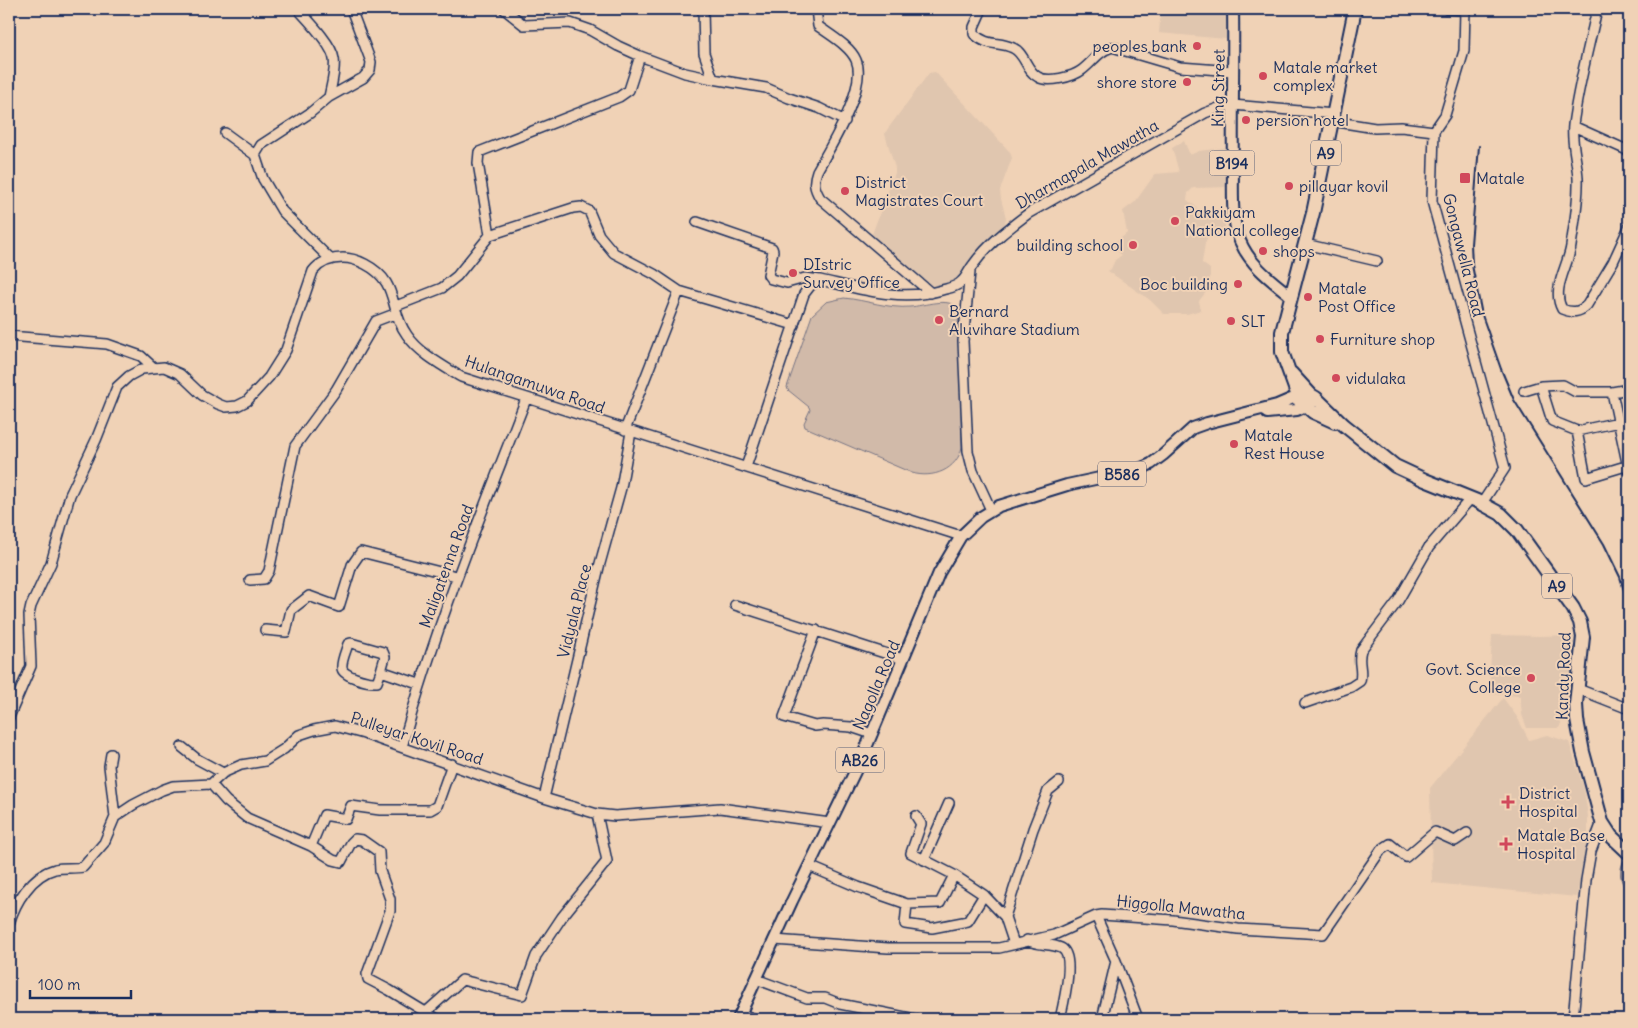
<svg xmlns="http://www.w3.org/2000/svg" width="1638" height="1028" font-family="Delius,sans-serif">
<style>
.built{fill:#e0c6af}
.green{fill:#d1baa9;stroke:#767484}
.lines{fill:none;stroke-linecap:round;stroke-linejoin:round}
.stream{stroke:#6f6f81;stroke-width:2}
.minor-casing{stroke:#1b2f5e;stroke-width:12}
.major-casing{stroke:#1b2f5e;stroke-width:14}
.highway-casing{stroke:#1b2f5e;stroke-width:16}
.minor{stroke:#f0d2b6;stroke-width:9}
.major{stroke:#f0d2b6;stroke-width:10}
.highway{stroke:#f0d2b6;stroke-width:12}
.rail{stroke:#1b2f5e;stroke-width:2}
.poi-dot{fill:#d1495b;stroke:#f0d2b6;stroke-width:2}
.labels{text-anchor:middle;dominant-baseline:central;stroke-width:4;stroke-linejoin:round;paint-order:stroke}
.shield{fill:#f0d2b6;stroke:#5b6078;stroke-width:1}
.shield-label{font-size:15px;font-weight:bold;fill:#1b2f5e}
.poi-label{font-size:16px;fill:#1b2f5e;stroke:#f0d2b6;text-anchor:start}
.street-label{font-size:16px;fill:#1b2f5e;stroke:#f0d2b6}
</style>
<rect width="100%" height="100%" fill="#f0d2b6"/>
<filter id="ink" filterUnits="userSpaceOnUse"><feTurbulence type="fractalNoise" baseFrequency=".02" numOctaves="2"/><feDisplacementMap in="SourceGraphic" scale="10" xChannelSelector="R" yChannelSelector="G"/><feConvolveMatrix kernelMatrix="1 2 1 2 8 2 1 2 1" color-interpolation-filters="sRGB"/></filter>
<g filter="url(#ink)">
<path class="built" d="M1161,9h68v27l-3,3 -67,-6z
M935,72l75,80 2,6 -12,32 1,9 5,19 -1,5 -34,41 -13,19 -22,4 -6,-3 -56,-46 -2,-4 23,-61v-5l-10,-34 2,-4 42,-57z
M1184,141l6,14 9,-4 31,-4v40l-37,1 -5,5 -1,7 8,6 6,7 25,1 -2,24 -16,-2 -3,7 -3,20 8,6v10l-4,13 -7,9 2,9 -14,4h-23l-14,-14 -42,-29 3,-2 4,-9 7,-5 -11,-8 16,-14 -4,-22 12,-9 20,-28 24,-2 -7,-24z
M1492,635l47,1 37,-1 -7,70 -10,23h-32l-5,-13 -2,-19 -31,-2z
M1503,698l14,19 12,23 18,-5 22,7 15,47 4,27v19l-11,62 -145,-14 -2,-95z"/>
<path class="green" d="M844,298c22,2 45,11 66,9 13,-1 40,-11 48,2l4,138c-5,23 -29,32 -50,26l-107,-46 -1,-4 6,-13 -1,-3 -21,-17 -1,-3 25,-72 14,-13z"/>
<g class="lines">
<path class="stream" d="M1626,858c-7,10 -7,24 3,33"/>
<g class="minor-casing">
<path id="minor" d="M298,9c10,11 34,35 36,50 2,10 -3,28 -5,38
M504,9l20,16 46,-2 20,7 28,16 22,10 45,17 28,6 53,9 23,10 30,10 26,13
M703,9l1,44 9,26
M816,9l2,17c12,9 32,20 38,34 12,27 -26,87 -39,111 -4,11 -3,17 3,27l111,95
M982,9l-8,18v7c14,13 24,7 39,14 12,5 13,23 25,29 10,6 35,0 44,-7 12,-9 15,-18 30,-23l68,20 53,4
M1447,9l18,1
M1465,9l-1,42 -19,64 -11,16 -2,70 73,267 -23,35
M1597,9c-8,38 -19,77 -24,116 -2,18 4,35 5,53 1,23 -4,46 -7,68 -3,21 -20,43 -9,63 10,4 17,4 25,-4l26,-43 16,-35
M1332,121l43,7 26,-1 33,4
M1573,126l56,25
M225,133l30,22
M697,222l75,26 1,3 -5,24 3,4 16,4 18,-5 15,2
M490,235l-12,-72 1,-11 140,-55 10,-7 11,-34
M1305,244l72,17
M330,259l-48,-48 -19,-32 -8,-24 6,-10 49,-32 19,-16 34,-19 7,-8 1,-8 -20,-53
M970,272l-7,69 5,110 5,20 18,39
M396,306l46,-18 15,-12 33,-41 83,-27 8,-1 8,4 10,24 15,18 40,21 25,17 115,34
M9,336l98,8 34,12 13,12
M1541,386l11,35 25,10 42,-9
M1524,391l17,-5 22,-1 13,7h36l17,-3
M1612,392l17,80
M625,430l54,-139
M1577,431l9,47 43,-13
M746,467l58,-173 7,-9 9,-5c40,9 81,22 122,10 7,-2 15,-3 20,-9 5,-5 7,-11 11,-16 15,-21 36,-37 56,-52l176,-100 16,-6 12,-2 101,9
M250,580l14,-1 5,-8 26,-125 41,-56 40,-69 21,-8
M735,605l168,54
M265,630l21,2 5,-22 18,-14 30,11 13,-42 9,-13 95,24
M816,630l-32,87 31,9 8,-1 28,2 21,7
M381,671l4,-14 -2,-5 -32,-9 -3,1c-2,7 -7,17 -6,24 0,8 25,14 32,14h3l4,-11 38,13
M1578,689l51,20
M1305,703l46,-16 9,-6c3,-13 -3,-18 1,-31l37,-49 31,-54 42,-49
M9,717l22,-51 -2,-51 2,-9 20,-43 19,-68 26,-55 21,-53 12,-11 13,-7 22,-2 16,7 22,21 16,9 8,3 11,-1 10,-5 22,-24 17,-27 27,-79c8,-10 18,-13 30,-13 7,0 16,3 22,6 35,18 23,45 42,71 12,18 36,31 54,42l500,159
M182,747l15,12 26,14
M402,747c33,-119 79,-233 124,-348
M111,754l-2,12 6,51
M211,784l15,17 21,17 64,28 22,14 8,2 10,-19 4,-4 7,1 17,12 1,19 10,28v12l-23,63 1,5 21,11 48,29
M544,798l55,-231 22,-79 10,-56
M311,846l13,-31 22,4 5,-13 29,4h50l7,-4 15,-42
M924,860l25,-57
M809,866l49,21 49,17 33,-1 14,-28 -43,-22 10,-29 -5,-8
M984,895l21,22 9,27
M907,904l-2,20 27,4 36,-7 16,-26 -30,-20
M1096,916l20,45 22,58
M1005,917l28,-88 15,-38 11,-9
M9,924c6,-22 23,-49 46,-55 9,-2 19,0 28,-2l21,-24 11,-26 18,-12 29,-15 11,-4 38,-2 12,-11 18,-8 24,-4 19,-12 15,-14 15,-5 21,-4 29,8 180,64 53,16 18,2 105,-8 110,15
M774,940l114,8h111l55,-13 42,-19 6,-1 71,5 65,9 85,5 58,-84 9,-6 16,13 29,-25 20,9 12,-8
M1027,940c11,6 23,3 34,8 15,7 2,57 -1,71
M756,979l51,19h18l15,6 75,15
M426,1012l36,-32 60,15 14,-39 26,-39 45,-56 -10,-47
M741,1014l14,5
M1102,1019l14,-58
M1573,1019l13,-139 5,-29 11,-29"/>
</g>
<g class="major-casing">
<path id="major" d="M1233,9c1,53 -1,107 0,160 0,23 -2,50 7,72 10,24 31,39 51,55
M1267,413l30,-3 9,-4
M738,1019l54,-118 71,-146 76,-182 22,-37 20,-19 18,-11 68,-21 70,-15 14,-6 12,-9 30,-27 14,-5 70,-18 14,-6 8,-2"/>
</g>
<g class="highway-casing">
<path id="highway" d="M1291,373l20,22 5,3 28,27 51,41 30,14 52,21 24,13 16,16 56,78 7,14 3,15 -7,67 1,16 6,32 19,70 9,14 18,17
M1299,397c3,-4 8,-5 12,-2 2,5 0,10 -5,11l-6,-4 -18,-50v-20l31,-119 42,-204
M1306,406l7,6 22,10"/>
</g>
<use href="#minor" class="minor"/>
<use href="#major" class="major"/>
<use href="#highway" class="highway"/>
<path class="rail" d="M1479,146l-8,98 1,21 10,50 19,54 13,31 90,144 16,33 9,30"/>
</g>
</g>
<g class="poi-dot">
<circle cx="1197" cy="46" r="5"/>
<circle cx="1263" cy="76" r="5"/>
<circle cx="1187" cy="82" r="5"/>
<circle cx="1246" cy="120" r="5"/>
<rect x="1459" y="172" width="12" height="12" rx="2.5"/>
<circle cx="1289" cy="186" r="5"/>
<circle cx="845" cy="191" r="5"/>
<circle cx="1175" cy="221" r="5"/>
<circle cx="1133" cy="245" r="5"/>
<circle cx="1263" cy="251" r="5"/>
<circle cx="793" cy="273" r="5"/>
<circle cx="1238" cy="284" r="5"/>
<circle cx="1308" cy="297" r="5"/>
<circle cx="939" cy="320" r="5"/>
<circle cx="1231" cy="321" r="5"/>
<circle cx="1320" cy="339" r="5"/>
<circle cx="1336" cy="378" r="5"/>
<circle cx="1234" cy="444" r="5"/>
<circle cx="1531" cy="678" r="5"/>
<path d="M1505.5 794.5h5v5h5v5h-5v5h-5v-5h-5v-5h5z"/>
<path d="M1503.5 836.5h5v5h5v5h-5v5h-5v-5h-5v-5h5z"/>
</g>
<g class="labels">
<g class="shield">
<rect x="1311" y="140.5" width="30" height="25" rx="4"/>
<rect x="1209.5" y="150.5" width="45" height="25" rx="4"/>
<rect x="1098" y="461.5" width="48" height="25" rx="4"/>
<rect x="1542" y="573.5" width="30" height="25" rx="4"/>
<rect x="836" y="747.5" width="48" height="25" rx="4"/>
</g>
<g class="shield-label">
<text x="1326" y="153">A9</text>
<text x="1232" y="163">B194</text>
<text x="1122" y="474">B586</text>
<text x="1557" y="586">A9</text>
<text x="860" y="760">AB26</text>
</g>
<g class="poi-label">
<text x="1187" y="46" text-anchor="end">peoples bank</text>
<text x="1273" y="67">Matale market<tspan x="1273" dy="18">complex</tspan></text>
<text x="1177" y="82" text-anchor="end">shore store</text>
<text x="1256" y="120">persion hotel</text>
<text x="1476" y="178">Matale</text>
<text x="855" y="182">District<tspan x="855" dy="18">Magistrates Court</tspan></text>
<text x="1299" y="186">pillayar kovil</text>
<text x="1185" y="212">Pakkiyam<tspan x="1185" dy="18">National college</tspan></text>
<text x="1123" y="245" text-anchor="end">building school</text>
<text x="1273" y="251">shops</text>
<text x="803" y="264">DIstric<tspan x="803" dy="18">Survey Office</tspan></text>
<text x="1228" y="284" text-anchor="end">Boc building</text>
<text x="1318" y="288">Matale<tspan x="1318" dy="18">Post Office</tspan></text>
<text x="949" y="311">Bernard<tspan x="949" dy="18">Aluvihare Stadium</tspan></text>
<text x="1241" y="321">SLT</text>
<text x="1330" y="339">Furniture shop</text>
<text x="1346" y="378">vidulaka</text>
<text x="1244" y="435">Matale<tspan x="1244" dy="18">Rest House</tspan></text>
<text x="1521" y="669" text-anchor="end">Govt. Science<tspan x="1521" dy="18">College</tspan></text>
<text x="1519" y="793">District<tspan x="1519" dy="18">Hospital</tspan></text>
<text x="1517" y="835">Matale Base<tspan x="1517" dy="18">Hospital</tspan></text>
</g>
<g class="street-label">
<text transform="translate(1218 88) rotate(-89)">King Street</text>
<text transform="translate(1087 164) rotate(-30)">Dharmapala Mawatha</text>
<text transform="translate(1464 255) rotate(76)">Gongawella Road</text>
<text transform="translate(535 384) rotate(19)">Hulangamuwa Road</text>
<text transform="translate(446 566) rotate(-70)">Maligatenna Road</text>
<text transform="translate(574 611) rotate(-76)">Vidyala Place</text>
<text transform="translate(1563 676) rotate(-88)">Kandy Road</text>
<text transform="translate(876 685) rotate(-67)">Nagolla Road</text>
<text transform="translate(417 738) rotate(18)">Pulleyar Kovil Road</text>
<text transform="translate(1181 907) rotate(6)">Higgolla Mawatha</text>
</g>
</g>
<rect width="1638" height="1028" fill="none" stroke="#f0d2b6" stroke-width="30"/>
<rect x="15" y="15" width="1608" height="998" fill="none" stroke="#1b2f5e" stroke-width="2" filter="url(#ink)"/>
<path d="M30 990v8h101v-8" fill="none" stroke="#1b2f5e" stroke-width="2.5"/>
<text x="38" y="990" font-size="15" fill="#1b2f5e" stroke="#f0d2b6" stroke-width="4" paint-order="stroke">100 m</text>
</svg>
